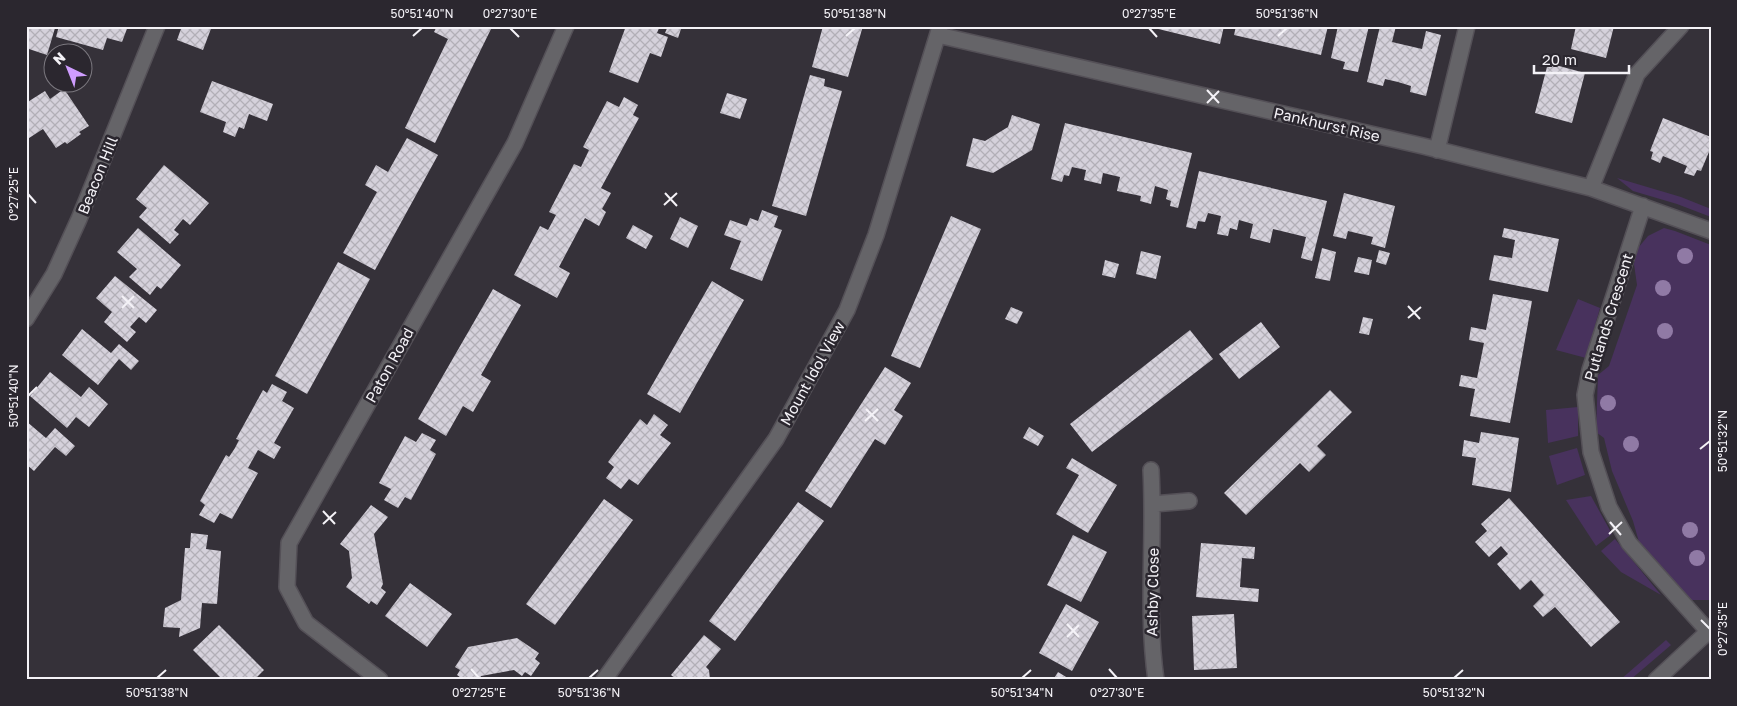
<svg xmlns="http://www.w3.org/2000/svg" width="1737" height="706" font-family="'Golos Text',sans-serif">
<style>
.green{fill:#48325d}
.building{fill:url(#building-cross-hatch)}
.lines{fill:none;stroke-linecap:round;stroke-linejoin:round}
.minor-casing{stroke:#545057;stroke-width:18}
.minor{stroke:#656468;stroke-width:15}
.tree{fill:#907aa5}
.ticks{fill:none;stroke:#f4f2f7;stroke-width:2}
.labels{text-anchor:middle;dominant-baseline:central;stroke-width:5;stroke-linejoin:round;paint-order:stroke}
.street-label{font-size:15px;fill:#f4f2f7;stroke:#2b272f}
.neatline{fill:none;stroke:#f4f2f7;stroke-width:2}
.ticks-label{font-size:12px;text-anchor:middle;fill:#f4f2f7}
</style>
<defs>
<pattern id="building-cross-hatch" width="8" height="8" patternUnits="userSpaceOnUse" patternTransform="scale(1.25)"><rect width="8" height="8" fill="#d5d1db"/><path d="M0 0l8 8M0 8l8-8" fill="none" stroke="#b2afb7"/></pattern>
</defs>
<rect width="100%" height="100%" fill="#353139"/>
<path class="green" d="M1617,178l64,19 30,12v8l-34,-13 -44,-13z
M1664,228l11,3 36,14v355h-20l-52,-58 -6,-21 -21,-50 -8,-33 -8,-6 2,-57 11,-9 28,-81 -3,-21 4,-16 10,-12z
M1578,299l22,9 -14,50 -30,-8z
M1578,407v29l-30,7 -2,-33z
M1577,448l8,27 -28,10 -8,-29z
M1591,496l21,38 -16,12 -30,-46z
M1615,539l46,56 -40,-23 -20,-21z
M1666,640l5,5 -41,35h-10z"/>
<path class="building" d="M30,26h20l5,2 -8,27 -21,-7v-9z
M59,26h69l-6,16 -15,-4 -4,12 -47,-13z
M182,26h30l-9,24 -26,-10z
M437,26l55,1 -57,116 -30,-15 43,-89 -14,-7z
M626,26h34l-3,7 11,4 -7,20 -11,-4 -12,30 -29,-11z
M668,26h14l-4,12 -13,-5z
M823,26h40l-15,51 -36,-10z
M1146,26h78l-4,18z
M1236,26h92l-7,29 -87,-20z
M1338,26h31l-11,46 -15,-3 2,-7 -14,-4z
M1380,26h16l-4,16 30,7 4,-18 15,4 -15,61 -16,-4 1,-6 -13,-4 -13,-3 -2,7 -16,-4z
M1576,26h38l-8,32 -35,-9z
M1548,63l37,10 -13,50 -37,-10z
M810,75l15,4 -1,7 18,5 -36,125 -34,-10z
M212,81l61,23 -6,17 -18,-7 -5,15 -5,-2 -4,10 -12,-5 3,-10 -26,-10z
M64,89l25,37 -10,6 2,2 -14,10 -2,-2 -9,6 -13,-19 -17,11v-37l19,-12 5,8z
M727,93l20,6 -7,20 -20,-6z
M624,97l14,8 -5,10 6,3 -38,70 10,5 -9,16 4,3 -7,14 -14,-8 -26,49 11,6 -13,25 -43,-23 26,-49 8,4 8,-15 -7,-3 25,-48 7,3 8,-17 -6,-3 24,-46 12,6z
M1012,115l28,9 -8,26 -39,23 -27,-7 7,-28 12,3 23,-14z
M1663,118l48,19v10l-10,24 -4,-1 -3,6 -10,-3 3,-7 -24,-10 -3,7 -9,-4 2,-7 -3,-1z
M1065,123l127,30 -14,55 -8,-2 1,-5 -5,-2 2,-9 -13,-4 -4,18 -11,-3 1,-5 -24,-5 3,-14 -17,-4 -2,11 -17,-4 2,-10 -14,-3 -3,9 -5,-1 -2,7 -11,-3z
M407,138l31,17 -63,115 -32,-17 34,-61 -12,-7 11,-20 12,7z
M164,165l45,38 -19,22 -7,-6 -9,11 5,4 -9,10 -31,-27 8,-9 -11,-9z
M1199,171l128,30 -15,60 -11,-3 5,-21 -33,-8 -3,14 -20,-5 3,-14 -14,-4 -2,10 -7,-2 -2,8 -11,-2 4,-18 -13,-3 -3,9 -7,-1 -2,8 -10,-2z
M1344,193l51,13 -10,42 -14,-4 2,-7 -25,-6 -2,8 -13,-3z
M762,210l16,6 -4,11 8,3 -20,51 -32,-12 11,-28 -17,-6 6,-15 17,6 3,-8 8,3z
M951,216l30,13 -61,139 -29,-12z
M680,217l18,9 -10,22 -18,-9z
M633,225l20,11 -7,13 -20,-11z
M138,228l43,37 -20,24 -4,-3 -7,9 -21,-18 8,-8 -20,-17z
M1504,228l55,11 -11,53 -59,-12 5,-25 18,3 3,-18 -13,-3z
M1322,248l14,4 -6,29 -15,-3z
M1379,250l11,3 -4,12 -10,-3z
M1141,251l20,5 -5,23 -20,-5z
M1358,257l14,3 -3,15 -15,-3z
M1105,260l14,4 -4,14 -13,-3z
M338,262l32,17 -63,115 -32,-18z
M115,276l42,34 -11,13 -7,-6 -9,10 6,5 -9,10 -23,-20 8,-10 -16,-14z
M712,281l32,19 -64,113 -33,-19z
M493,289l28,16 -40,70 10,6 -18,31 -10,-6 -17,30 -28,-17z
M1493,294l39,7 -22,122 -40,-7 5,-27 -16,-3 2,-11 16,3 7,-35 -15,-3 2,-13 15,3z
M1011,307l12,5 -6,12 -12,-5z
M1363,317l10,2 -4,16 -10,-2z
M1261,322l19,25 -41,32 -20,-25z
M82,329l29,24 8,-9 20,17 -8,9 -12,-11 -21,26 -36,-30z
M1190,330l23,29 -121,93 -22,-28z
M885,367l26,16 -17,27 9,6 -18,29 -10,-6 -44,69 -26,-17z
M50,372l31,25 8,-10 19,17 -19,23 -13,-10 -9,11 -37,-32z
M272,384l15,8 -5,9 12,7 -20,35 7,4 -7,12 -16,-9 -10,18 10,5 -26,46 -12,-6 -6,10 -15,-8 6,-10 -5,-4 26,-46 3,2 6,-9 4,-8 -3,-1 27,-49 4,3z
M1330,390l22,22 -35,34 9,9 -17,17 -9,-9 -54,52 -22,-22z
M654,414l14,11 -8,10 11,8 -33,42 -9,-6 -8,10 -15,-11 8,-11 -6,-5 32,-43 7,6z
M26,421l20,17 9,-10 20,18 -9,10 -11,-9 -21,24 -8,-7z
M1029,427l15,9 -6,10 -15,-8z
M1481,432l38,6 -8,54 -39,-7 4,-27 -14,-2 2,-16 15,3z
M422,433l14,7 -6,10 6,4 -25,46 -6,-3 -7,11 -14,-8 7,-11 -12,-6 26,-47 11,6z
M1072,458l45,27 -29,48 -32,-19 23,-39 -13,-7z
M1509,498l111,124 -29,25 -36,-40 -12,10 -10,-11 11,-11 -13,-15 -11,10 -23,-26 11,-10 -7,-8 -12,11 -14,-15 12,-11 -6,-7z
M604,499l29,21 -78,105 -29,-21z
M798,502l26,19 -89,120 -26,-20z
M371,505l17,12 -14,17 9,50 -2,4 5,4 -9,13 -6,-4 -2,3 -23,-17 6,-9 -3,-27 -9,-7z
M191,533l17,2 -2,14 15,2 -4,53 -15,-1 -2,25 -21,9 1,-9 -17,-1 2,-19 16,-8 4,-52h5z
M1073,535l34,17 -26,50 -34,-17z
M1201,543l54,4 -1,12 -12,-1 -2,29 19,2 -1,13 -62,-5z
M410,583l42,31 -25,33 -42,-31z
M1066,604l33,18 -27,49 -33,-18z
M1234,614l3,54 -43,2 -2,-54z
M219,625l45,45 -8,8 1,2h-34l-30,-30z
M704,635l17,14 -15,18 3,3 1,10h-33l-6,-5z
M517,638l22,15 -4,6 5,4 -9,13 -6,-4 -3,4 -8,-6 -33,6 -2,4h-15l-7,-5 3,-5 -5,-3 13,-20z
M1058,672l13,8h-18z"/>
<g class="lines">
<g class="minor-casing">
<path id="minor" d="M938,35l485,111 168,42 120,43
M1437,150l30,-124
M1591,188l46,-114 44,-48
M1643,206l-53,164 -5,25 6,57 18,55 20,36 79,88
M26,319l28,-45 25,-55 78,-193
M1151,470c4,70 -5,140 5,210
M1153,504l36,-3
M380,680l-74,-57 -19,-36 2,-44 226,-400 51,-117
M604,680l172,-241 71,-129 29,-75 64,-208
M1656,680l55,-51"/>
</g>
<use href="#minor" class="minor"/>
</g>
<g class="tree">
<circle cx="1685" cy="256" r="8"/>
<circle cx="1663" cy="288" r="8"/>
<circle cx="1665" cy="331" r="8"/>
<circle cx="1608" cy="403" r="8"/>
<circle cx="1631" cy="444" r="8"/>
<circle cx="1690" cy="530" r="8"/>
<circle cx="1697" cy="558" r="8"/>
</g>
<path class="ticks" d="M510,28l9,9M1149,28l8,9M413,36l9,-8M846,36l9,-8M1278,36l9,-8M1207,90l12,13M1207,103l12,-12M665,193l12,13M28,194l8,9M664,205l13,-12M122,296l12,12M1408,306l12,13M122,308l12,-12M1408,318l13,-11M28,396l9,-9M866,409l12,12M865,421l13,-12M1700,449l10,-8M323,511l12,13M1610,522l11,13M323,524l13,-12M1609,534l13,-12M1701,620l9,9M1067,624l12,13M1067,637l12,-12M471,669l8,9M1109,669l8,9M157,678l9,-8M589,678l9,-8M1022,678l9,-8M1454,678l9,-8"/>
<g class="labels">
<g class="street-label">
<text transform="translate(1327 124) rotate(13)">Pankhurst Rise</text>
<text transform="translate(97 175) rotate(-68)">Beacon Hill</text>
<text transform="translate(1608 317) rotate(-73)">Putlands Crescent</text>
<text transform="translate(389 365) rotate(-61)">Paton Road</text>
<text transform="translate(812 373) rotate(-61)">Mount Idol View</text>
<text transform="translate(1152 592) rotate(-89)">Ashby Close</text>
</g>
</g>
<rect width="1737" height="706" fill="none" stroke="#2b272f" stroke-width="55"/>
<g transform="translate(68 68) rotate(317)"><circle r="24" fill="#2b272f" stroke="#7b787f"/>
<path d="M0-4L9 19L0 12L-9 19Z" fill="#cf9dff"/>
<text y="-8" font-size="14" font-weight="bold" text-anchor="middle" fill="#f4f2f7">N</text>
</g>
<path d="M1534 65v8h95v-8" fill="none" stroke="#f4f2f7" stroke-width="2.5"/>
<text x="1542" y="65" font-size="15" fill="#f4f2f7" stroke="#2b272f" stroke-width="4" paint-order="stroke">20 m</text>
<rect x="28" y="28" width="1682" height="650" class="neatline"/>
<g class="ticks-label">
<text x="422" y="18">50°51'40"N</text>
<text x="510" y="18">0°27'30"E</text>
<text x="855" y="18">50°51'38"N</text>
<text x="1149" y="18">0°27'35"E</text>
<text x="1287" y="18">50°51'36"N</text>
<text transform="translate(14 194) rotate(-90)" y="4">0°27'25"E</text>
<text transform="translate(14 396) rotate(-90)" y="4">50°51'40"N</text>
<text transform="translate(1723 441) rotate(-90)" y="4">50°51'32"N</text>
<text transform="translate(1723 629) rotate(-90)" y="4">0°27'35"E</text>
<text x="157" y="697">50°51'38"N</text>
<text x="479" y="697">0°27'25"E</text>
<text x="589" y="697">50°51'36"N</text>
<text x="1022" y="697">50°51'34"N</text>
<text x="1117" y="697">0°27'30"E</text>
<text x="1454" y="697">50°51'32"N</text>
</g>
</svg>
